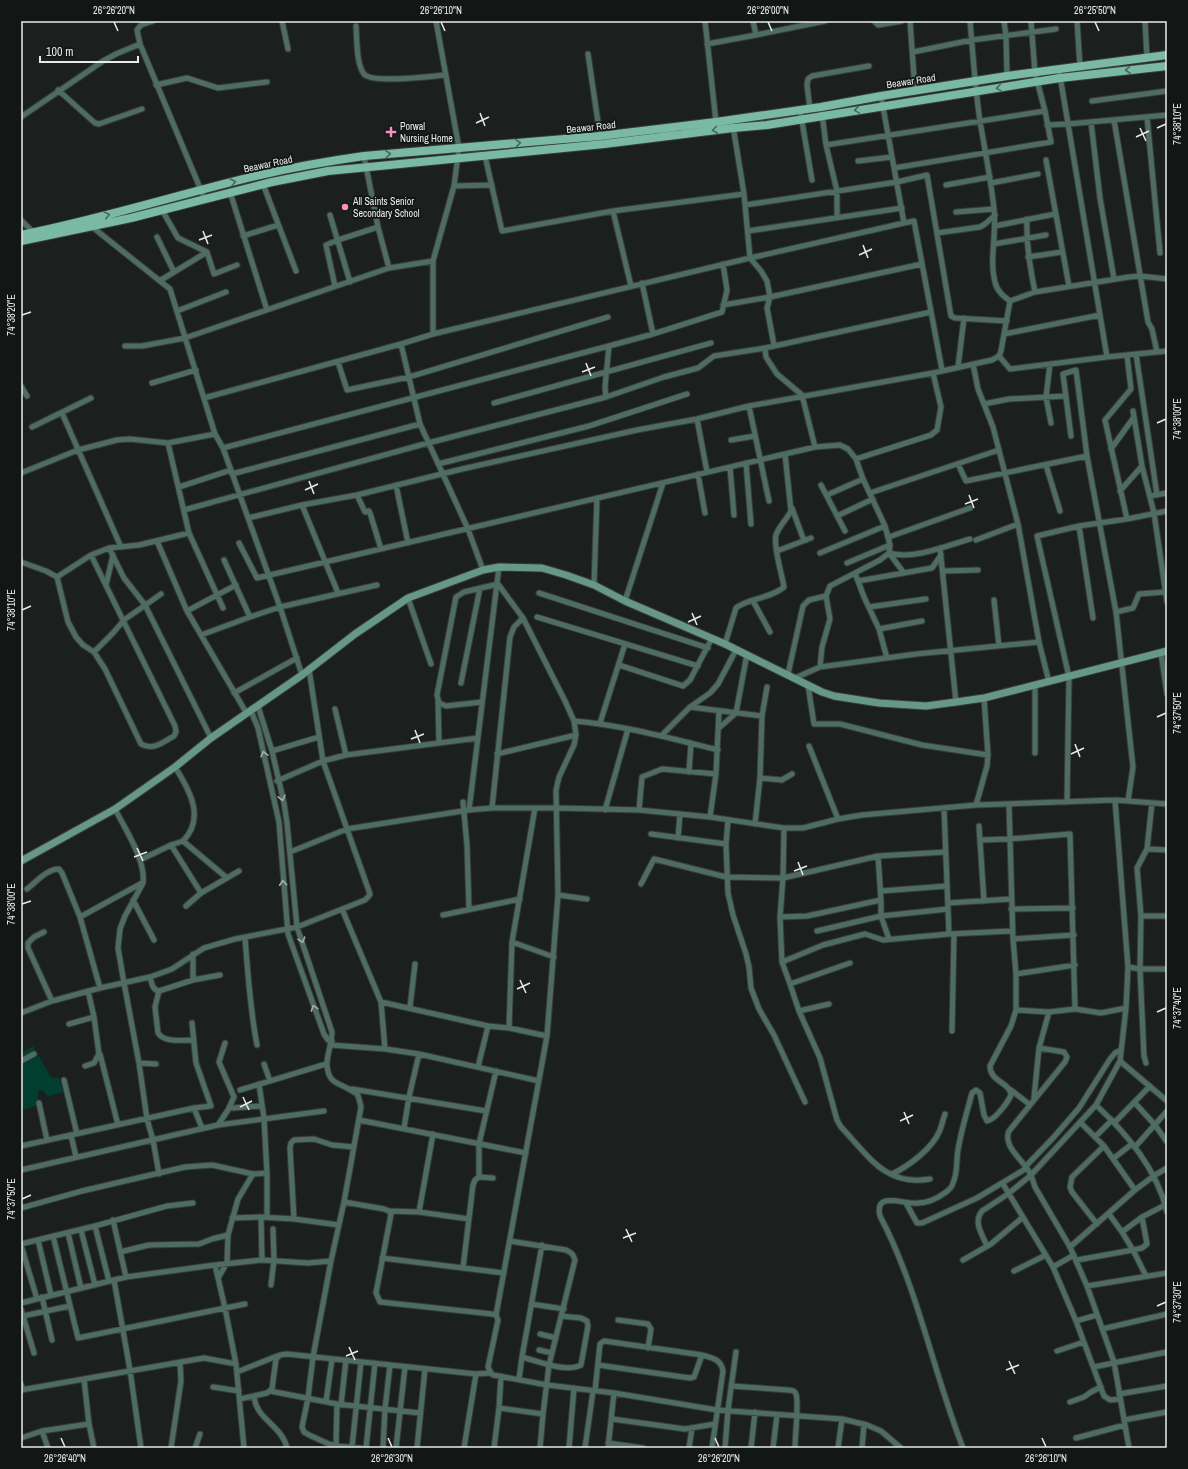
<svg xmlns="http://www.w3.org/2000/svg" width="1188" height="1469" font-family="'Archivo Narrow',sans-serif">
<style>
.green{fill:#003e30}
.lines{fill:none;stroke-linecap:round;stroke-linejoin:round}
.street-casing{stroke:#383c3b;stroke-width:7}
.secondary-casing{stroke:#383c3b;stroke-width:9}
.primary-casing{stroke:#383c3b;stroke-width:10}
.street{stroke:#4e6c61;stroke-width:5}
.secondary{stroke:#679887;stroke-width:7}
.primary{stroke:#7abaa5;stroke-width:8}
.oneway{stroke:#46685d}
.oneway2{stroke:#a3b2ac}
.ticks{fill:none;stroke:#e8ebea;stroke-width:1.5}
.poi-dot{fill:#fc8fc2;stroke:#121615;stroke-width:1.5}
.labels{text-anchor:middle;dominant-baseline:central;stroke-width:3.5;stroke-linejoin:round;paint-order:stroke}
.street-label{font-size:10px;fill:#e8ebea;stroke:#121615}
.poi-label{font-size:10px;fill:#e8ebea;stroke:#121615;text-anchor:start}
.neatline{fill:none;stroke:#e8ebea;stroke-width:1.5}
.ticks-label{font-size:10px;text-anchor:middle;fill:#e8ebea}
</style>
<rect width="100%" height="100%" fill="#1b201e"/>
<path class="green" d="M33,1046l18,31 8,1 4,14 -15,4 -6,-6 -4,1v14l-17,6v-58z"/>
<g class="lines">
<g class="street-casing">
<path id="street" d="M153,21l-12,4 -4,5 3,14 65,156
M282,21l6,28
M436,21l23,127 -5,38 -21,75v73l-32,10 19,80 48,105 15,41
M705,21l11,101
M753,21l3,14 69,-14
M874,21l4,4 24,-4
M910,21l5,70
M970,21c3,33 5,67 10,100 5,30 11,59 14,88 3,24 -5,51 1,73 2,9 8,14 15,19
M1004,21l2,15 1,40
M1077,21l3,46
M1145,21l2,37
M356,26c1,12 0,38 8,48 8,10 68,2 82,1
M707,44l49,-9
M913,52l59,-12 84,-11
M588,54l12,82
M1059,70l48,287
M156,85l31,-7 31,10 49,-6
M58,90l37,33 4,1 43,-15
M881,96l23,127 10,-2 28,149
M1092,101l75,-10
M810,109l-3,-24 1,-6 4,-3 57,-10
M800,110l12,70
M822,114l4,31 11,46v27
M21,117l82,-56 13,-7 24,-10
M1147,117l13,136
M1114,120l34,202 4,7 5,23
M1091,122l9,76 14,81
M1047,125l21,-1 99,-9
M826,145l219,-34
M364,156l14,71 11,41
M485,156l17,75 111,-20 131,-17
M1046,160l23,126
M858,161l34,-4
M894,168l157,-26 -6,-31 -10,-38 -4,-52
M991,183l47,-9
M263,184l33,87
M946,185l44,-8
M454,186l38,-1
M230,192l37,118
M745,205l152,-23 30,-7 24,141 4,2 52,3
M613,211l18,75
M956,212l38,-3
M330,215l20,67
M1027,219c-1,25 3,48 8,73
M21,220l12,12
M91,226l79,63 45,145 8,14 57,159 22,68
M995,226l60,-12
M748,231l154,-23
M937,233l43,-6 5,-3 10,-9
M243,236l35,-11
M157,237l17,35
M994,244l52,-9
M207,252l7,22 23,-9
M1028,257l34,-5
M161,280l46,-28 -29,-14 -16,-28
M642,283l11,51
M335,286l-9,-41 12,-5 40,-13
M723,305l47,-8 152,-33
M177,311l49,-19
M433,334l317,-76 -6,-64 -11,-68
M1004,334l96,-19
M774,345l-7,-37 3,-11 -3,-16 -6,-10 -11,-13 154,-35
M125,346h17l43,-8 204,-70 44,-7
M765,348l1,9 11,17 25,21 13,52
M1136,354l21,141
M1127,355l4,34 -26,31 22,99
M999,356l11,13 97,-12 60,-6
M338,362l9,28 62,-13 199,-60
M973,364l5,25 15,38 25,97 21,118 10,40
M1050,364l-4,33 5,26
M958,367l6,-49
M152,383l44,-13
M21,386l6,10
M606,397l-1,-10 4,-41 44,-12 69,-22 5,-22 -4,-26
M204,398l197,-54
M494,403l217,-60
M984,404l25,-5 57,-3
M749,406l20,95
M1133,411l9,55 12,47 13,89
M62,413l59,134
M697,419l10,53
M32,427l59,-29
M1071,436l-8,-62 13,-4 11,86 29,156 17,155 -5,34
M731,440l24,-4
M168,443l21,90 34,75
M223,448l386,-102
M1111,449l23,-32
M856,459l75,-24 6,-5 4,-23 -8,-34
M746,463l5,61
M438,464l151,-38 98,-32
M958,464l8,17 121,-25
M1046,465l14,46
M730,467l4,48
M21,473l57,-23 39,-10 13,-1 38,4 47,-9
M232,474l188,-50
M698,474l7,39
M396,485l12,58
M821,485l24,46
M179,487l52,-17
M1120,491l22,-25
M870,493l129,-43
M357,495l8,17 4,-1 1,2 11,36
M827,495l36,-16
M1150,496l17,-3
M302,505l36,88
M792,508l11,30 3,2
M184,510l244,-67 178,-46 58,-20 34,-9 16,-12 51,-8 166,-36
M837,516l36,-17
M248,518l54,-13 55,-10 105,-26 175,-39 60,-11 52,-13 184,-33 59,-13 7,-4 2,-5 9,-50 25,-9 94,-15 11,-1 27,3
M1079,526l14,92
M889,537l81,-29
M976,540l42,-16
M157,541l30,70 60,103
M239,543l18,35 558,-131 25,-2 8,4 8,10 7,20 22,47 5,19 -1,8 -9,7 -50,26 -4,10 4,23 -8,28 -2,20
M109,548l15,30 21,27 66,133
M940,548l16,154
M777,551l34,-13
M820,553l65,-27
M889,553c24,7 57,-7 81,-14
M889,553l15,20
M21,562l25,9 11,6 11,45 8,15 7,8 11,7 11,17 36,75c12,7 22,-2 33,-8l2,-4 -1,-6 -84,-171
M847,563l43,-18
M944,571l34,-1
M855,573l3,8 74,-13 9,-13
M57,577l34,-22 18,-7 30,-3 50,-12
M858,581l6,16 15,32 8,29
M106,585l7,-30
M594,585l3,-87
M539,593l169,55
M408,598l23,66
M994,600l5,46
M625,601l38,-118
M753,601l17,31
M869,607l57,-8
M187,611l49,-26
M1116,612l17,-4 6,-14 26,-2
M250,617l30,-10 97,-22
M537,617l161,49
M879,629l43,-8
M201,635l49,-18 -26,-57
M725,644l11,-36c12,-10 34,-9 48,-21 -2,-12 -11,-42 -8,-52 3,-9 11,-16 15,-24l-6,-57
M94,652l19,-19 11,-13 37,-26
M1161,653l6,41
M619,665l64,21 7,-6 22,-42
M788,674l15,-68 6,-6 17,-4
M795,678l25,-11 96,-13 123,-12
M461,683l19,-95
M808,685l6,39h26l82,21 66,10
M234,693l63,-35
M438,701l1,42
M482,702l-36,4 -7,-3 -2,-8 19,-98 8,-5 34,-8 25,34 42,83 9,20 2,14 -2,10 -15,32 -3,13 2,105 -11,141 -51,279 2,5 -10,47 3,6
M690,707l20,-14 8,-9 18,-34
M335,709l11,46
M251,711l7,17 21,94 9,112 36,100 4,6 4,1
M574,721c48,4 96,17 144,29
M600,723l25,-79
M719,728l17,-15 11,-59
M661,736l29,-29 72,9
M809,746l29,73
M272,751l47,-14
M1035,753v-68
M497,754l79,-19
M175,767c14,22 31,51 8,74l44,37
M689,772l2,-29
M760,778l22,2 10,-6
M277,781l46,-20 23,-6 132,-17
M1115,800l13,167 -2,41 -6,53 -24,44 -65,70 4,12 35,60 17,39 27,76 15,86
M463,802l4,43 2,64
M1067,802l2,-125 -32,-141 42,-10 48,-7 40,-8
M976,805l11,-39 1,-11 -4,-57
M492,808l18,-171 4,-10 9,-9
M944,808l5,126
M115,809c10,20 31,51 28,74l-18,33 -5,13 -2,19 6,35 15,80 8,56 6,21 6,34
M469,810l30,-243
M605,810l23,-81
M639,810l3,-33 20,-8 54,5
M710,817l6,-43 3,-63
M728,820l-2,24 2,49 5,22 13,39 3,13 2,21 8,21 15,26 31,67
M755,824l5,-46 2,-62 5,-29
M979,826l5,75
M784,828l-1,50 95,-22 68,-4
M651,834l75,10
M678,838l2,-24
M980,840l29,-1 61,-5 5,175
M171,845l30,48
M1147,849l20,1
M290,852l57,-23 122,-19 23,-2h64l83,2 71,7 74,11h19l35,-9 24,-4 114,-10 139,-5 52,4
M878,856l3,44v16l8,23
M140,860l31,-15 12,-4
M641,884l13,-25 72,18 57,1 -3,39 2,45 8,22 9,27 21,47 17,62 4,7c27,28 44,60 89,52
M27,889c9,-7 20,-20 32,-20l3,4 18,44 20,71
M881,891l66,-5
M558,895l29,4
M133,900l21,40
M948,903l63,-4
M186,906l15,-13 38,-22
M342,909l39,93 4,47
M1011,909l62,-1
M443,915l77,-16
M1141,916h26
M80,917l62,-34
M780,917l27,-1 74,-16
M817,931l64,-15 67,-7
M44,932l-10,5 -6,6v5l24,53
M245,938c3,36 5,71 12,107
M1013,939l61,-4
M512,942l42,15
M782,962l41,-17 42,-11 18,6 66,-6 63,-3
M1128,967l12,2h27
M1016,974l59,-9
M150,977c2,6 2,13 9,14l34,-11 27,-5
M193,980v-26
M790,984l60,-21
M159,991l-4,16 3,26c6,10 25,7 36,7
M381,1002l107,24 21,2 38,8
M410,1007l5,-43
M1016,1010l33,2 26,-3 26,4 25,-5
M799,1011l30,-7
M21,1013l31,-12 48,-13 50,-11 22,-8 32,-21 31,-9 62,-12 68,-27 3,-3 2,-3 -47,-133 -14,-92
M69,1024l25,-7
M509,1028l3,-86 23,-134
M952,1031l2,-97
M331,1045l54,4 34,5 120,27
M100,1054l18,71
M21,1061l13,-7
M1120,1061l47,40
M139,1063l17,1
M1146,1063l-2,-7 -4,-87 1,-53 -4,-48 10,-19 5,-46
M264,1064l6,17
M85,1066l9,-3 5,-9 -5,-37 -6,-26
M478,1067l10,-41
M64,1080l13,54
M259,1084l5,34 3,55v44
M352,1089l134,22
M240,1090l86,-26
M1011,1090l18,14
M1034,1098l5,-50 10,-36
M39,1103l8,37
M1135,1103l20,22 12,17
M1096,1105c31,29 61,64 71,107
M194,1108l8,20
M233,1108l28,-2
M359,1120l167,33
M1115,1122l35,-36
M218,1125l10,-15 6,-13 -15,-35 6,-19
M404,1128l5,-31 10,-43
M71,1135l5,22
M1095,1137l17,-17
M21,1146l173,-38 17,-2 -15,-43 -4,-40
M1135,1147l32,-36
M1114,1158l18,-14
M1026,1166l27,-28 26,-30 31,-49 5,-6 6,-3
M21,1170l197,-45 106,-14
M892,1174c17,-8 41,-26 48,-44 2,-5 3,-11 5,-16
M479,1177v-33l17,-73
M1003,1184l50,83 23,54 28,75 6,4 10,-1
M1135,1190l20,-15 12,-7
M344,1202l40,7 5,2 30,1 50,7
M906,1203l11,20h5l55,-25 50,-30
M21,1208l61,-17 103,-24 27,-2 41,9 14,-1
M389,1211l2,3 -15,79 4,9 112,12 4,1
M419,1212l14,-78
M261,1217l1,43
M1142,1217l5,27 -5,4 -9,2 13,26
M232,1218l29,-1 33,2 -4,-71 1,-5 3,-3 20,-1 18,6 22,2
M294,1219l45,6
M113,1220l13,57
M1097,1224l-25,-32 -2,-5 2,-10 32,-31
M95,1226l14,55
M81,1230l14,55
M1122,1232l20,-15 25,-13
M68,1233l13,55
M53,1236l25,102 167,-34
M38,1240l13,55
M510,1241l56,9c6,3 7,4 9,10l-26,105 -6,49 -3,34
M21,1244l74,-18 72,-20 26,-3
M21,1245l16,54
M987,1246c-5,-12 -14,-24 -5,-35l26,-17 23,-19c-6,-14 -29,-28 -22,-44l56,-69 2,-5 -3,-5 -25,-4
M1070,1247l65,-57 -31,-44 -24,-24
M120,1252l29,-7 50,-1 13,-5 16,-4 10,-36 15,-25
M382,1258l122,15
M963,1260l28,-16 32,-27
M1077,1260l56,-10 -11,-18 -13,-18
M331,1261l-18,96 -5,41 -6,29 2,5 5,3 20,9 7,2 24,2
M215,1265l10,43 11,56 8,84
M1053,1267l21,-12
M463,1268l10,-83 2,-5 4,-3 14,1
M1014,1271l32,-16
M218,1278l9,-15 1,-28
M114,1280l16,90 11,78
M271,1285l3,-25 -1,-31
M1087,1286l80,-13
M42,1297l10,43
M21,1303l105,-26 89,-12 47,-5 46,3 23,-2 13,-59 17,-95c-1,-4 -2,-10 -4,-13 -1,-1 -3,-2 -5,-3 -13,-9 -23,-6 -25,-25 -1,-8 5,-23 5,-34l-35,-105 -10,-104 -3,-20 -12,-52 -14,-45
M531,1304l33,5
M21,1309l13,44
M23,1316l47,-10
M618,1320l30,4 3,5 -3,19
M1076,1321l21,-6
M1102,1329l65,-15
M540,1334l16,4
M539,1350l13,3
M1057,1351l27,-9
M522,1357c15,4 44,16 59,8l7,-39 -1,-5 -6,-3 -20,-2
M598,1365l92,13 4,-1 8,-22
M1094,1367l73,-15
M237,1372l40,-16
M84,1379l5,45 5,24
M519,1379l3,-22 20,-112
M21,1384l2,6
M731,1386l57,4c4,0 7,1 8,4 3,9 -1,43 -1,54
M213,1387l26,4
M21,1390l183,-32 32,6
M270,1391l67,13 83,9
M595,1391l5,-47 4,-3 98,14c10,3 19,4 21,16l-11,77
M1119,1394l48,-8
M254,1396c2,24 28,29 33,52
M240,1399l27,-6 5,-4 4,-30 4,-4 7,-1 189,20 15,-1 2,2 54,10 67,8 103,17 125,9 25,6 14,6 20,17
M326,1402l6,-43
M1070,1402l14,-5 7,-5 10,-5
M341,1405l5,-45
M499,1408l44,6
M612,1419l73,10 30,-5
M1124,1420l43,-8
M42,1431l6,17
M21,1438l21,-7 47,-7
M1076,1438l49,-13
M608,1443l35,5
M336,1446l1,-42
M352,1447l9,-85
M171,1448l10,-67 -1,-19
M195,1448l5,-14
M366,1448l9,-85
M383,1448l2,-39 5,-44
M396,1448l9,-81
M417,1448l8,-79
M464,1448l12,-74
M494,1448l5,-40 2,-32
M569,1448l5,-60
M585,1448l8,-57
M608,1448l6,-55
M689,1448l3,-20
M725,1448l3,-38 8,-58
M751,1448l4,-36
M773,1448l4,-33
M838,1448l4,-29
M862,1448l2,-24
M963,1448c-30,-76 -45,-160 -83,-232 -6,-26 24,-11 38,-13 9,0 20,-5 28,-11 3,-2 6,-5 7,-9 5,-10 3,-23 5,-33 3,-19 9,-38 14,-57l4,-3 4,3 4,22 3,6c8,-1 21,-19 24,-26 -1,-13 -21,-13 -21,-29l21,-40 5,-16v-36l-3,-35 -4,-134"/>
</g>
<g class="secondary-casing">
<path id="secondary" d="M21,861l94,-52 60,-42 36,-29 91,-63 53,-41 53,-36 75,-28 16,-3 43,1 24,7 28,10 31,16 100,43 97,48 12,4 45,7 47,3 30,-4 28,-4 183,-47"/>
</g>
<g class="primary-casing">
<path id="primary" d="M21,235c81,-16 159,-41 239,-60 34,-8 69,-14 104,-19l236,-20 116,-14 105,-15 60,-11 126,-20 160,-21
M21,241l110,-23 141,-36 56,-11 276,-27 129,-16 34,-3 293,-47 107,-12"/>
</g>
<use href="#street" class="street"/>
<use href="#secondary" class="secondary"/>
<use href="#primary" class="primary"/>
</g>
<defs><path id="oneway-chevron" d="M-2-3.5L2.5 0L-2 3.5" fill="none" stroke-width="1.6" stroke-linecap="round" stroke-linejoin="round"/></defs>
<g class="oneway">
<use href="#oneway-chevron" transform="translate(1128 70) rotate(174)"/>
<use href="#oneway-chevron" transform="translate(999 88) rotate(171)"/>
<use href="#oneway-chevron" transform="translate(857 110) rotate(171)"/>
<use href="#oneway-chevron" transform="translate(715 130) rotate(173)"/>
<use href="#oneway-chevron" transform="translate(518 143) rotate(-5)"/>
<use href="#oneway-chevron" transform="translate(388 154) rotate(-5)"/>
<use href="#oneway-chevron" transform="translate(233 182) rotate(-14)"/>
<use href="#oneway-chevron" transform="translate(107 215) rotate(-13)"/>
</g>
<g class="oneway2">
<use href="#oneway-chevron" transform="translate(264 754) rotate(-103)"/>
<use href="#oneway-chevron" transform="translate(282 798) rotate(77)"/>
<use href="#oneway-chevron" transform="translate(283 883) rotate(-94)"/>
<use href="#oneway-chevron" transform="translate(302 940) rotate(71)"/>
<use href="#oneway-chevron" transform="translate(314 1008) rotate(-110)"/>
</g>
<path class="ticks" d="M114,22l4,9M441,22l4,9M768,22l4,9M1095,22l4,9M480,113l5,13M476,123l13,-6M1140,128l6,13M1157,128l9,-4M1136,137l13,-6M203,231l5,13M199,240l13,-5M863,245l5,13M859,255l13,-6M22,315l9,-3M586,363l5,13M582,372l13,-5M1157,423l9,-4M309,481l5,13M305,490l13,-6M969,495l5,13M965,504l13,-5M22,610l9,-4M692,613l5,12M688,622l13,-6M1157,717l9,-4M415,730l5,13M411,739l13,-5M1075,744l5,13M1071,754l13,-6M137,848l6,13M134,857l13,-5M798,862l5,13M794,871l13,-5M22,904l9,-3M520,980l6,13M517,989l13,-6M1157,1012l9,-4M243,1097l6,13M240,1107l12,-6M904,1112l5,12M900,1121l13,-6M22,1199l9,-4M626,1229l6,13M623,1238l13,-5M1157,1306l9,-4M349,1347l6,13M346,1356l12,-5M1009,1361l6,13M1006,1370l13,-5M61,1438l4,9M388,1438l4,9M715,1438l4,9M1042,1438l4,9"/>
<g class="poi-dot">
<path d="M389 126h4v4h4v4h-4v4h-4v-4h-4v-4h4z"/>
<circle cx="345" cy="207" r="4"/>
</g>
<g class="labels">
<g class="street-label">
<text transform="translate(911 81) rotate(-9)">Beawar Road</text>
<text transform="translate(591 127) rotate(-6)">Beawar Road</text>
<text transform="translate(268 164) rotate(-12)">Beawar Road</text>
</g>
<g class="poi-label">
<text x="400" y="126">Porwal<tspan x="400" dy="12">Nursing Home</tspan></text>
<text x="353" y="201">All Saints Senior<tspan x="353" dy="12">Secondary School</tspan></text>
</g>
</g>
<rect width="1188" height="1469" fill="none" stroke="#121615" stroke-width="44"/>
<path d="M40 56v6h98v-6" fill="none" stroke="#e8ebea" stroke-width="2"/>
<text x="46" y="56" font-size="12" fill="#e8ebea" stroke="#121615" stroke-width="3" paint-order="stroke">100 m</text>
<rect x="22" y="22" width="1144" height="1425" class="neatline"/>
<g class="ticks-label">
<text x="114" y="14">26°26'20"N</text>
<text x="441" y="14">26°26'10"N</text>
<text x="768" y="14">26°26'00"N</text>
<text x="1095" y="14">26°25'50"N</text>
<text transform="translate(1177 124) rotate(-90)" y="4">74°38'10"E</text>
<text transform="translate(11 315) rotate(-90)" y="4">74°38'20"E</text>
<text transform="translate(1177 419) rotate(-90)" y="4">74°38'00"E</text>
<text transform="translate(11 610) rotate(-90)" y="4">74°38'10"E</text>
<text transform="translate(1177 713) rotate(-90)" y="4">74°37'50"E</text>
<text transform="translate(11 904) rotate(-90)" y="4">74°38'00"E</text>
<text transform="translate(1177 1008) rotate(-90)" y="4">74°37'40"E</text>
<text transform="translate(11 1199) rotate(-90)" y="4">74°37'50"E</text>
<text transform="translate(1177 1302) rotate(-90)" y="4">74°37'30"E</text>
<text x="65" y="1462">26°26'40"N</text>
<text x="392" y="1462">26°26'30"N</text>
<text x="719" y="1462">26°26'20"N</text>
<text x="1046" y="1462">26°26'10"N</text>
</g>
</svg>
